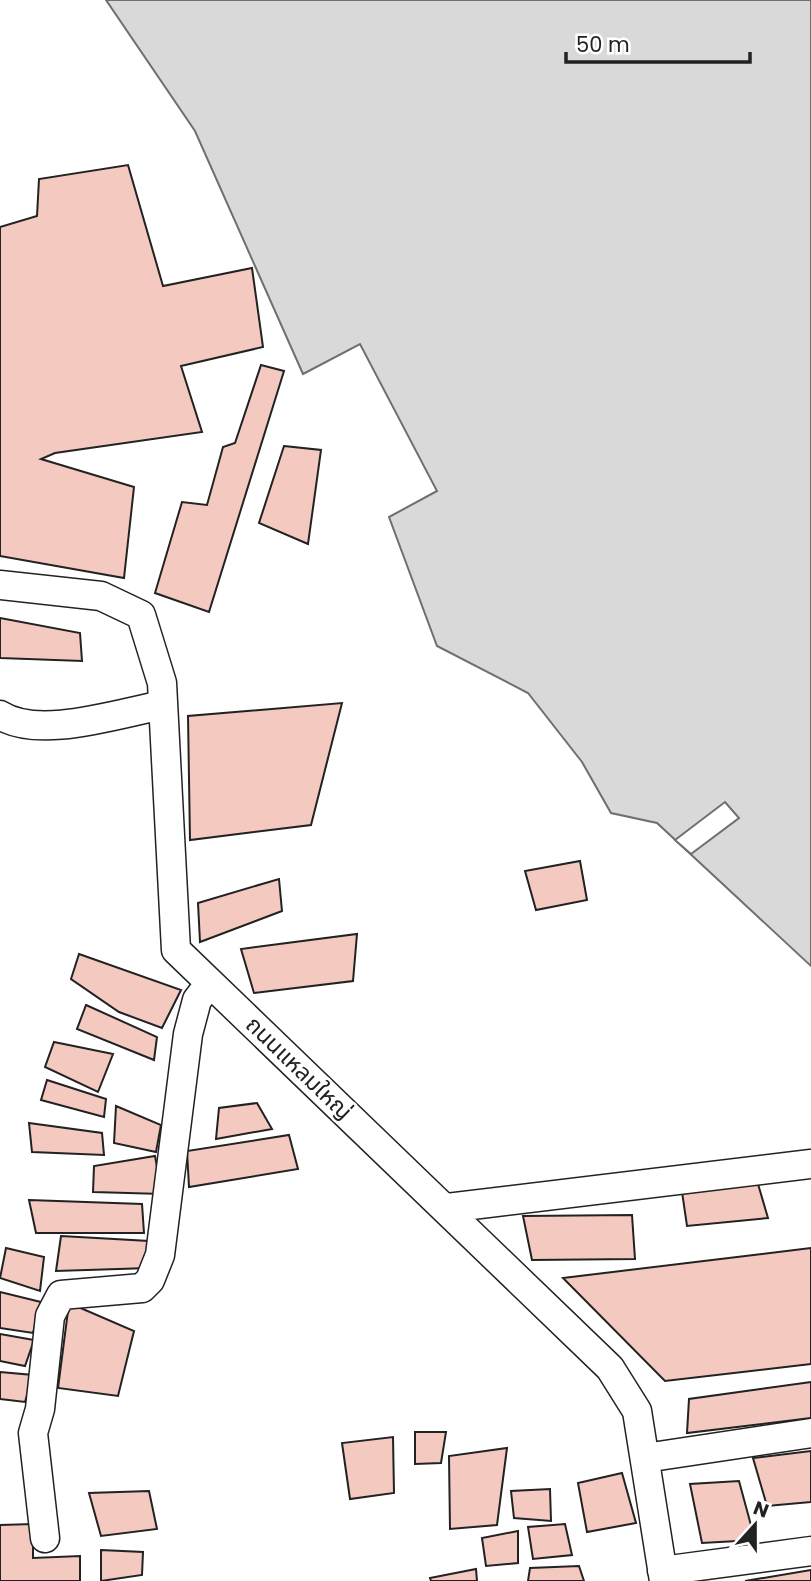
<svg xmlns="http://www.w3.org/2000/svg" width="811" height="1581" font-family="Poppins,'Noto Sans Thai',sans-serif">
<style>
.water{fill:#d9d9d9;stroke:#6f6f6f;stroke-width:2}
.pier{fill:#fff;stroke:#6f6f6f;stroke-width:2}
.building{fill:#f3c9c0;stroke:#222;stroke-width:2}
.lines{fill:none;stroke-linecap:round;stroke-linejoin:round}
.minor-casing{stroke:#222;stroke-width:31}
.minor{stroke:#fff;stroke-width:28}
.labels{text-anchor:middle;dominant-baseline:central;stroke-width:5;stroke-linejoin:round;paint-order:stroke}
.street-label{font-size:23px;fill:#222;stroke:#fff}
</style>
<rect width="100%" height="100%" fill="#fff"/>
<path class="water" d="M106,0h705v966l-154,-143 -46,-10 -29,-51 -54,-69 -91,-47 -48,-129 48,-26 -77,-147 -57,30 -108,-243z"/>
<path class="pier" d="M725,802l14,16 -48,36 -16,-14z"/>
<path class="building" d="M128,165l35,121 89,-18 11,79 -82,19 21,66 -147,21 -14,6 93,28 -10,91 -124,-22v-329l37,-11 2,-37z
M261,365l23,6 -75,241 -54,-19 27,-91 25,3 16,-58 12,-4z
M284,446l37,4 -13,94 -49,-21z
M0,618l80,15 2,28 -82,-3z
M342,703l-31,122 -121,15 -2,-124z
M580,861l7,39 -51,10 -11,-39z
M279,879l3,32 -82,31 -2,-39z
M357,934l-4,47 -99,12 -13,-44z
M79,954l102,36 -19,38 -43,-16 -48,-33z
M86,1005l71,32 -3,23 -77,-31z
M54,1042l59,12 -15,38 -53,-25z
M47,1080l59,19 -2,18 -63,-17z
M257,1103l15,26 -56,10 3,-31z
M116,1106l45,19 -5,27 -42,-9z
M29,1123l73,10 2,22 -72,-3z
M289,1135l9,34 -109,18 -2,-36z
M155,1156l7,38 -69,-2 1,-26z
M758,1184l10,34 -81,8 -5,-34z
M29,1200l113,4 2,29h-108z
M632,1215l3,44 -103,1 -9,-44z
M61,1236l88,5v27l-93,3z
M6,1248l38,9 -4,34 -40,-13z
M811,1248v116l-146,17 -102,-103z
M0,1292l41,10 -8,31 -33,-5z
M69,1303l65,28 -16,65 -60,-8z
M0,1334l34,6 -9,26 -25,-5z
M0,1372l33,3 -8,27 -25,-3z
M811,1382v36l-124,15 2,-34z
M415,1432h31l-5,31 -26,1z
M393,1437l1,56 -44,6 -8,-56z
M507,1448l-10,77 -47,4 -1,-73z
M811,1451v51l-44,4 -14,-48z
M622,1473l14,50 -49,9 -9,-49z
M739,1481l16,59 -53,3 -12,-59z
M550,1489l1,32 -37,-3 -3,-27z
M149,1491l8,38 -56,7 -12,-43z
M33,1524v34l47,-2v25h-80v-56z
M565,1524l7,31 -39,4 -5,-32z
M518,1531v32l-32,3 -4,-28z
M101,1550l42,2 -1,23 -41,6z
M579,1566l5,15h-56l2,-13z
M476,1569l1,12h-46l-1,-3z
M811,1570v11h-66z"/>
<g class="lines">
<g class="minor-casing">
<path id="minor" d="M0,585l101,11 40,19 21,68 14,267 434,418 27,43 27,170
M0,715c39,25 119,-2 163,-10
M447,1208l364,-44
M645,1458l166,-25
M45,1538l-12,-105 7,-24 10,-93 11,-21 81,-7 8,-8 10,-25 28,-221 9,-34 13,-17
M662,1571l149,-20"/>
</g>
<use href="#minor" class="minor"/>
</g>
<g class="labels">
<g class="street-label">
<text transform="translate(299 1068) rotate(44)">ถนนแหลมใหญ่</text>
</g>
</g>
<g transform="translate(755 1525) rotate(21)" stroke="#ffffff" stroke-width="5" paint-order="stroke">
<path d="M0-5L12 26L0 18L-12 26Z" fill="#222222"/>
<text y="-10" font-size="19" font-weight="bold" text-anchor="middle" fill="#222222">N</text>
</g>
<path d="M566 52v10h184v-10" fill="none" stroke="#222222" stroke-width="3.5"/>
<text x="576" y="52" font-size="21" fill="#222222" stroke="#ffffff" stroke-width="5" paint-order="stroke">50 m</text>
</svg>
